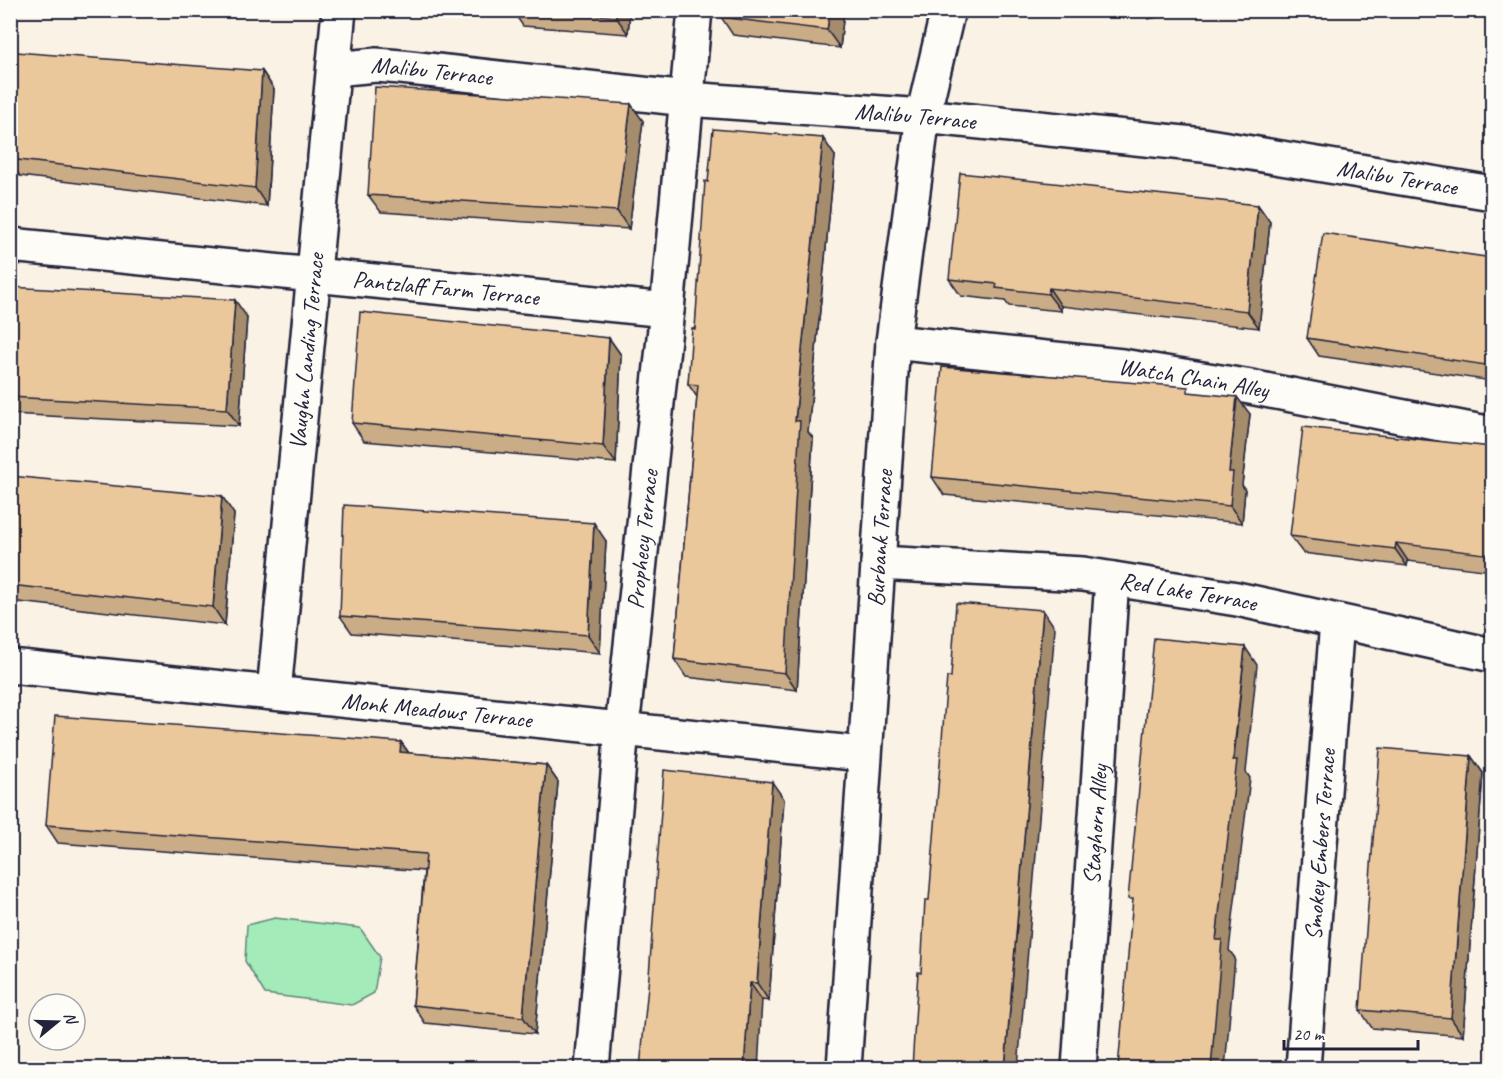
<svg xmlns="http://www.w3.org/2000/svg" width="1503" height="1079" font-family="Caveat,sans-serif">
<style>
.green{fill:#a3ebb9;stroke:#62867a;stroke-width:1.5}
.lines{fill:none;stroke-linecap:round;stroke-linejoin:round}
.minor-casing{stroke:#22223b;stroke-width:38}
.minor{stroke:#fdfcf7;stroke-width:33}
.wall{fill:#caac86;stroke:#22223b;stroke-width:1.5}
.shaded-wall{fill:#a48c6d;stroke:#22223b;stroke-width:1.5}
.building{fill:#ebc89c;stroke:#22223b;stroke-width:1.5}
.labels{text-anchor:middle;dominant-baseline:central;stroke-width:4.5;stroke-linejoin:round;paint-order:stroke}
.street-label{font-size:24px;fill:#22223b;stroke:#fdfcf7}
</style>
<rect width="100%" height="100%" fill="#f9f2e5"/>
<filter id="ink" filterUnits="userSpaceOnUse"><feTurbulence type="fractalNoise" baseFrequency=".0167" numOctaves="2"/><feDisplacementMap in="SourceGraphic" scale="12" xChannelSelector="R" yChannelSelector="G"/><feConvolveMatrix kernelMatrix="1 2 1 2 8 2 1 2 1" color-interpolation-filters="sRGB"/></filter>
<g filter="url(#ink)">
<path class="green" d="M275,918l85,10 20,29 -6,36 -22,12 -87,-11 -20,-33 2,-36z"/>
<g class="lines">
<g class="minor-casing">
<g id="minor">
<path id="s1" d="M334,69l42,-4 25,2 286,32 236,17 280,29 289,48"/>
<path id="s2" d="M10,245l657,65"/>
<path id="s3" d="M893,342l229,24 123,20 247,48"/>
<path id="s4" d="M878,563l205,11 154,25 255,56"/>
<path id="s5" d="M10,666l853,88"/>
<path id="s6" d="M274,692l65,-682"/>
<path id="s7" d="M592,1068l30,-339 45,-419 28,-300"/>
<path id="s8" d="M844,1068l49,-726 30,-226 25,-106"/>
<path id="s9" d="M1079,1068l33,-489"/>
<path id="s10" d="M1303,1068l34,-447"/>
</g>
</g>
<use href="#minor" class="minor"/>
</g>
<path class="wall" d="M512,10h118l-2,24 -105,-8z
M844,10l-4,38 -107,-13 -12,-18z
M1142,10h54l-48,9z
M262,71l12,18 -7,117 -247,-30 -10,-13v-42z
M643,121l-14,108 -248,-17 -13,-17z
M835,156l-27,276 5,6 -16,252 -111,-13 -12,-18 23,-262 -9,-13 7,-55 13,-147z
M1258,205l12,17 -11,106 -198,-22v5l-52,-5 -4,-5 -44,-5 -12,-17z
M1492,258v123l-173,-25 -12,-18z
M10,287l237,30 -8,109 -229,-12z
M609,338l12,17 -5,108 -252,-22 -12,-18z
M1192,393l58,21 -8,71 3,5 -3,33 -298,-28 -12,-18z
M1492,447v124l-84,-10 -1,5 -104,-13 -13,-17z
M10,476l224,38 -9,111 -215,-24z
M606,541l-6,112 -248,-20 -12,-17z
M401,742l8,11 137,12 12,17 -23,252 -110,-11 -12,-18 11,-134 -366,-28 -12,-18z
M1471,756l12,17 -20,263 -91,-8 -12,-18z
M784,799l-15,202 -7,-1 -122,68z"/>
<path class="shaded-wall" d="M616,10h14l-2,24 -12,-17z
M830,10h14l-4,38 -13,-18z
M262,71l12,18 -7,117 -12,-18z
M631,104l12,17 -14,108 -12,-18z
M823,138l12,18 -27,276 5,6 -16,252 -12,-17 10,-252z
M1258,205l12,17 -11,106 -12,-17z
M1049,288l12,18v5l-13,-17z
M235,300l12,17 -8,109 -12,-17z
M609,338l12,17 -5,108 -13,-17z
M1237,397l13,17 -8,71 3,5 -3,33 -12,-17 -1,-34z
M222,496l12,18 -9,111 -12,-18z
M594,523l12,18 -6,112 -12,-18z
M1396,543l12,18 -1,5 -12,-17z
M1043,610l12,18 -37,440h-13z
M1245,647l12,18 -11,107 4,6 -21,172 6,8 -10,110h-14l5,-128z
M401,742l12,17 -13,-7z
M1471,756l12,17 -20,263 -12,-18z
M546,765l12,17 -23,252 -12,-17z
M772,782l12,17 -15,202 -12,-18z
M750,983l12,17 -4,68h-14z"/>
<path class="building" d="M538,10h78v7z
M722,10h108l-3,20 -106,-13z
M16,52l246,19 -7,117 -245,-29v-38z
M375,87l256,17 -14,107 -249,-16z
M713,129l110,9 -28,283h5l-15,252 -111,-14 24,-274 -10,-1 4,-56 3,1 10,-148 3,1z
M960,173l298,32 -11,106 -198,-23 -1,6 -52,-6 1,-4 -48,-5z
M1323,233l169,25v108l-185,-28z
M10,287l225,13 -8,109 -217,-12z
M360,312l249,26 -6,108 -251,-23z
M942,367l246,20v5l49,5 -8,75h4l-3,34 -298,-29z
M1303,427l189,20v108l-96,-12 -1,6 -105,-13z
M10,476l212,20 -9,111 -203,-22z
M344,505l250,18 -6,112 -248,-19z
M956,603l87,7 -38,458h-93l6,-96 3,1 4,-73h4l18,-223h4z
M1154,638l91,9 -12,113h4l-21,180h6l-11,128h-93l15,-169h-5z
M55,716l346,26 -1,10 146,13 -23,252 -110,-12 13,-151 -380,-29z
M1380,748l91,8 -20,262 -91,-8z
M664,770l108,12 -15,201h-7l-6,85h-104l9,-92z"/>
</g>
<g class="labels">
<g class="street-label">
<text stroke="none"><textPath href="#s1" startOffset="98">Malibu Terrace</textPath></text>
<text stroke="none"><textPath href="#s1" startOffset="584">Malibu Terrace</textPath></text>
<text stroke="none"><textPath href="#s1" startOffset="1070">Malibu Terrace</textPath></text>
<text stroke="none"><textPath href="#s2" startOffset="438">Pantzlaff Farm Terrace</textPath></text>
<text stroke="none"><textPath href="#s6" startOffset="342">Vaughn Landing Terrace</textPath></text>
<text stroke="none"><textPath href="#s3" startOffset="303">Watch Chain Alley</textPath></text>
<text stroke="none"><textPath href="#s8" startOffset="531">Burbank Terrace</textPath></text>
<text stroke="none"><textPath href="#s7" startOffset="531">Prophecy Terrace</textPath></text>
<text stroke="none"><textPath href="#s4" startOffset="312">Red Lake Terrace</textPath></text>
<text stroke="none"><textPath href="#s5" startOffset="429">Monk Meadows Terrace</textPath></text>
<text stroke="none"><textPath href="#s9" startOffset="244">Staghorn Alley</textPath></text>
<text stroke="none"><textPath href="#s10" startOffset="224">Smokey Embers Terrace</textPath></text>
</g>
</g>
<rect width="1503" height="1079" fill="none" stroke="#fdfcf7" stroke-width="36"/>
<rect x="18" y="18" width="1467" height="1043" fill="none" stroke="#22223b" stroke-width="2" filter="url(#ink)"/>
<g transform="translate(57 1022) rotate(71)"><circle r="28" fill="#fdfcf7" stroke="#a5a5ac" stroke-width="1.5"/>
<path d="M0-4.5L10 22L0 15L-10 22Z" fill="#22223b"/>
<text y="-9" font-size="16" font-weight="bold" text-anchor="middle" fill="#22223b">N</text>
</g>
<path d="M1284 1040v9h134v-9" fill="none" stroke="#22223b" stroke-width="3"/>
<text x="1293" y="1040" font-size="18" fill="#22223b" stroke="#fdfcf7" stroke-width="4.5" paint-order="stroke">20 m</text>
</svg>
